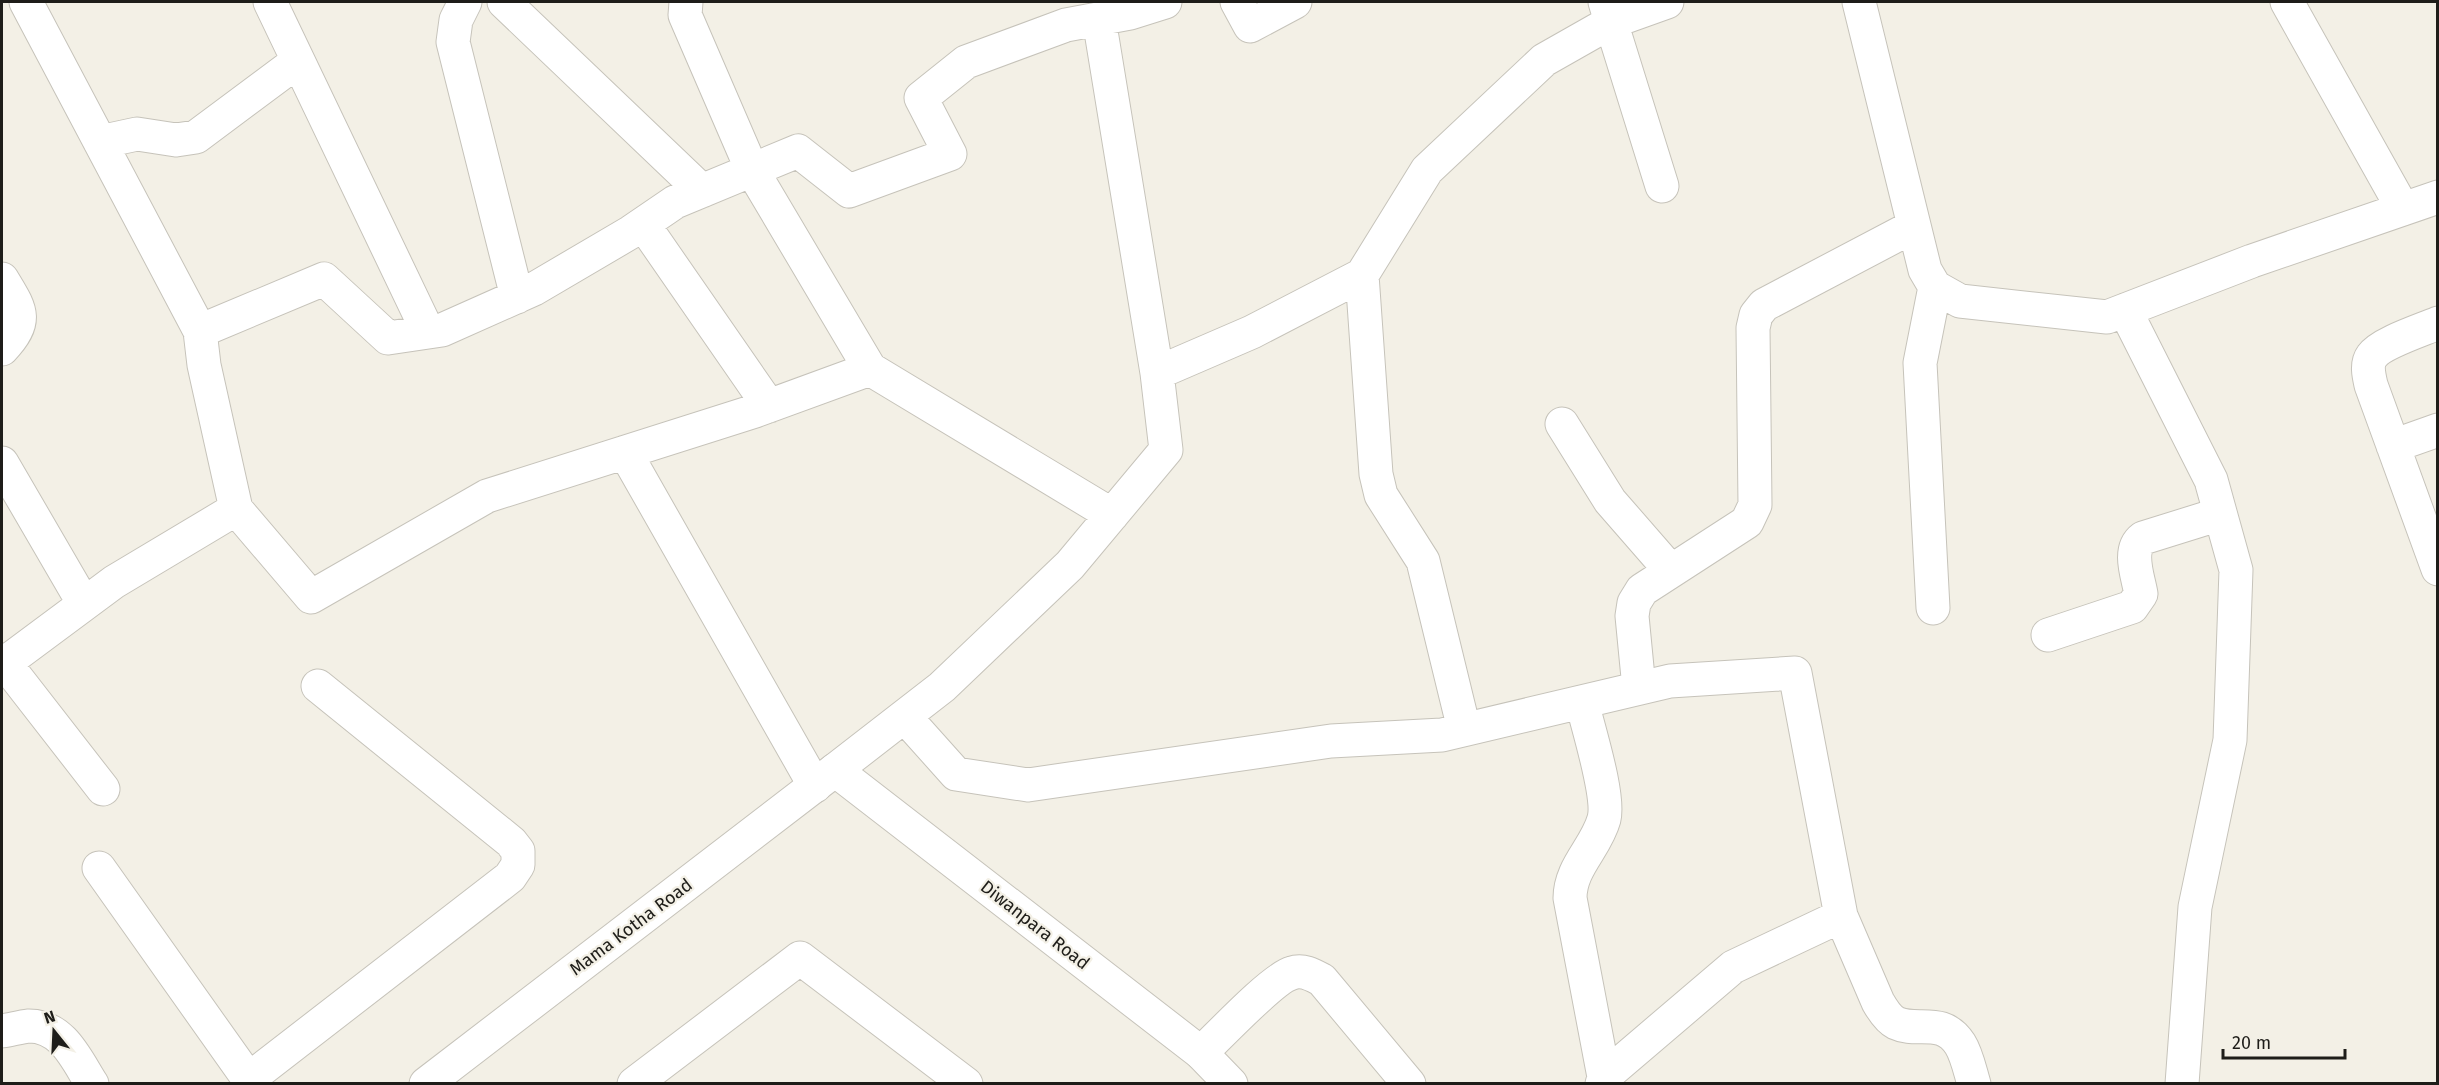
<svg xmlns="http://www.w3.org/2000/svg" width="2439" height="1085" font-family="'Fira Sans',sans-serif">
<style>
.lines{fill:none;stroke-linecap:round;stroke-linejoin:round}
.street-casing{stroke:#c6c3ba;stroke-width:35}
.secondary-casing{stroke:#c6c3ba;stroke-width:35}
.street{stroke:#fff;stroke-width:33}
.secondary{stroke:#fff;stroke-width:33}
.labels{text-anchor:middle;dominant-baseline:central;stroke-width:4.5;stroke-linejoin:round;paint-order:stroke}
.street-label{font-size:18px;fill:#1e1d19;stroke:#f3f0e6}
</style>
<rect width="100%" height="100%" fill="#f3f0e6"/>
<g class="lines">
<g class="street-casing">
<path id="street" d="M26,2l174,329
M270,2l158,330
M465,2l-9,18 -3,22 64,255
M504,2l198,189
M686,2l-1,13 67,155 118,199
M1237,2l13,24 45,-24
M1605,2l6,20 56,-20
M1859,2l66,268 10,17 25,14 147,16 145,-56 186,-64
M2287,2l116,207
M1099,19l58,354
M100,142l37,-8 39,6 20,-3 102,-76
M643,224l126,182
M1362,275l14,199 5,21 42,66 41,168
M2,279c18,30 28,41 0,70
M2125,310l86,170 25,90 -6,170 -35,167 -13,177
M2438,323c-16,7 -57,20 -66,33 -6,8 -3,20 -1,29l67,184
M1562,424l48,77 61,70
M2393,446l45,-16
M625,452l190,334
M2,463l82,141
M236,509l75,88 176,-101 268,-85 115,-42 242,146
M1933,608l-13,-245 15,-76
M2048,635l84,-28 9,-13c-3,-18 -14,-44 2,-56l77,-24
M2,660l3,3 109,-81 122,-73 -32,-144 -4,-34 124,-52 64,59 54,-8 92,-41 97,-57 44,-30 123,-51 51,40 101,-37 -29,-56 45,-36 100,-37 64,-12 35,-11
M5,663l98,126
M1639,688l-7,-72 2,-13 8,-13 105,-68 8,-17 -2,-177 3,-13 8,-10 150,-79
M1582,702c6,26 28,94 22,117 -8,29 -34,48 -34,79l34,179
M905,717l51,57 72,11 303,-44 111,-6 228,-54 125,-8 46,243 -108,51 -129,110 -2,7
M835,770l107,-83 128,-122 96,-115 -9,-77 95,-41 110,-57 65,-105 117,-110 67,-38 51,164
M99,868l153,216
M1841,916l37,86c4,7 10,17 18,21 21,10 46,-7 64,21 7,11 10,27 14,40
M2,1031c8,-1 18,-4 27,-5 34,0 47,33 63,58
M1201,1053c17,-16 72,-75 91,-80 11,-4 21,2 30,7l87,104
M249,1079l261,-202 8,-12v-14l-7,-9 -193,-156
M634,1084l166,-126 166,126"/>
</g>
<g class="secondary-casing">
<path id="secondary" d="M426,1084l409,-314 366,283 30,31"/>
</g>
<use href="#street" class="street"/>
<use href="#secondary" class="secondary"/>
</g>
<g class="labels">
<g class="street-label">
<text transform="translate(1035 925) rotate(38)">Diwanpara Road</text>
<text transform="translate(631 927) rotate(-37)">Mama Kotha Road</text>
</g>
</g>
<rect width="2439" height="1085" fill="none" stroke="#1e1d19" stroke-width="6"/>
<g transform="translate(54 1031) rotate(342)" stroke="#f3f0e6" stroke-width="4.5" paint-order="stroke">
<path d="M0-4.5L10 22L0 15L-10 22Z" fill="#1e1d19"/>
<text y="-9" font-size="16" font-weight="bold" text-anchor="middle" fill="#1e1d19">N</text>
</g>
<path d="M2223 1049v9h122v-9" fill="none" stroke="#1e1d19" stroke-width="3"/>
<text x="2232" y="1049" font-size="18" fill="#1e1d19" stroke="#f3f0e6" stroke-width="4.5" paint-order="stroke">20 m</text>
</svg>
